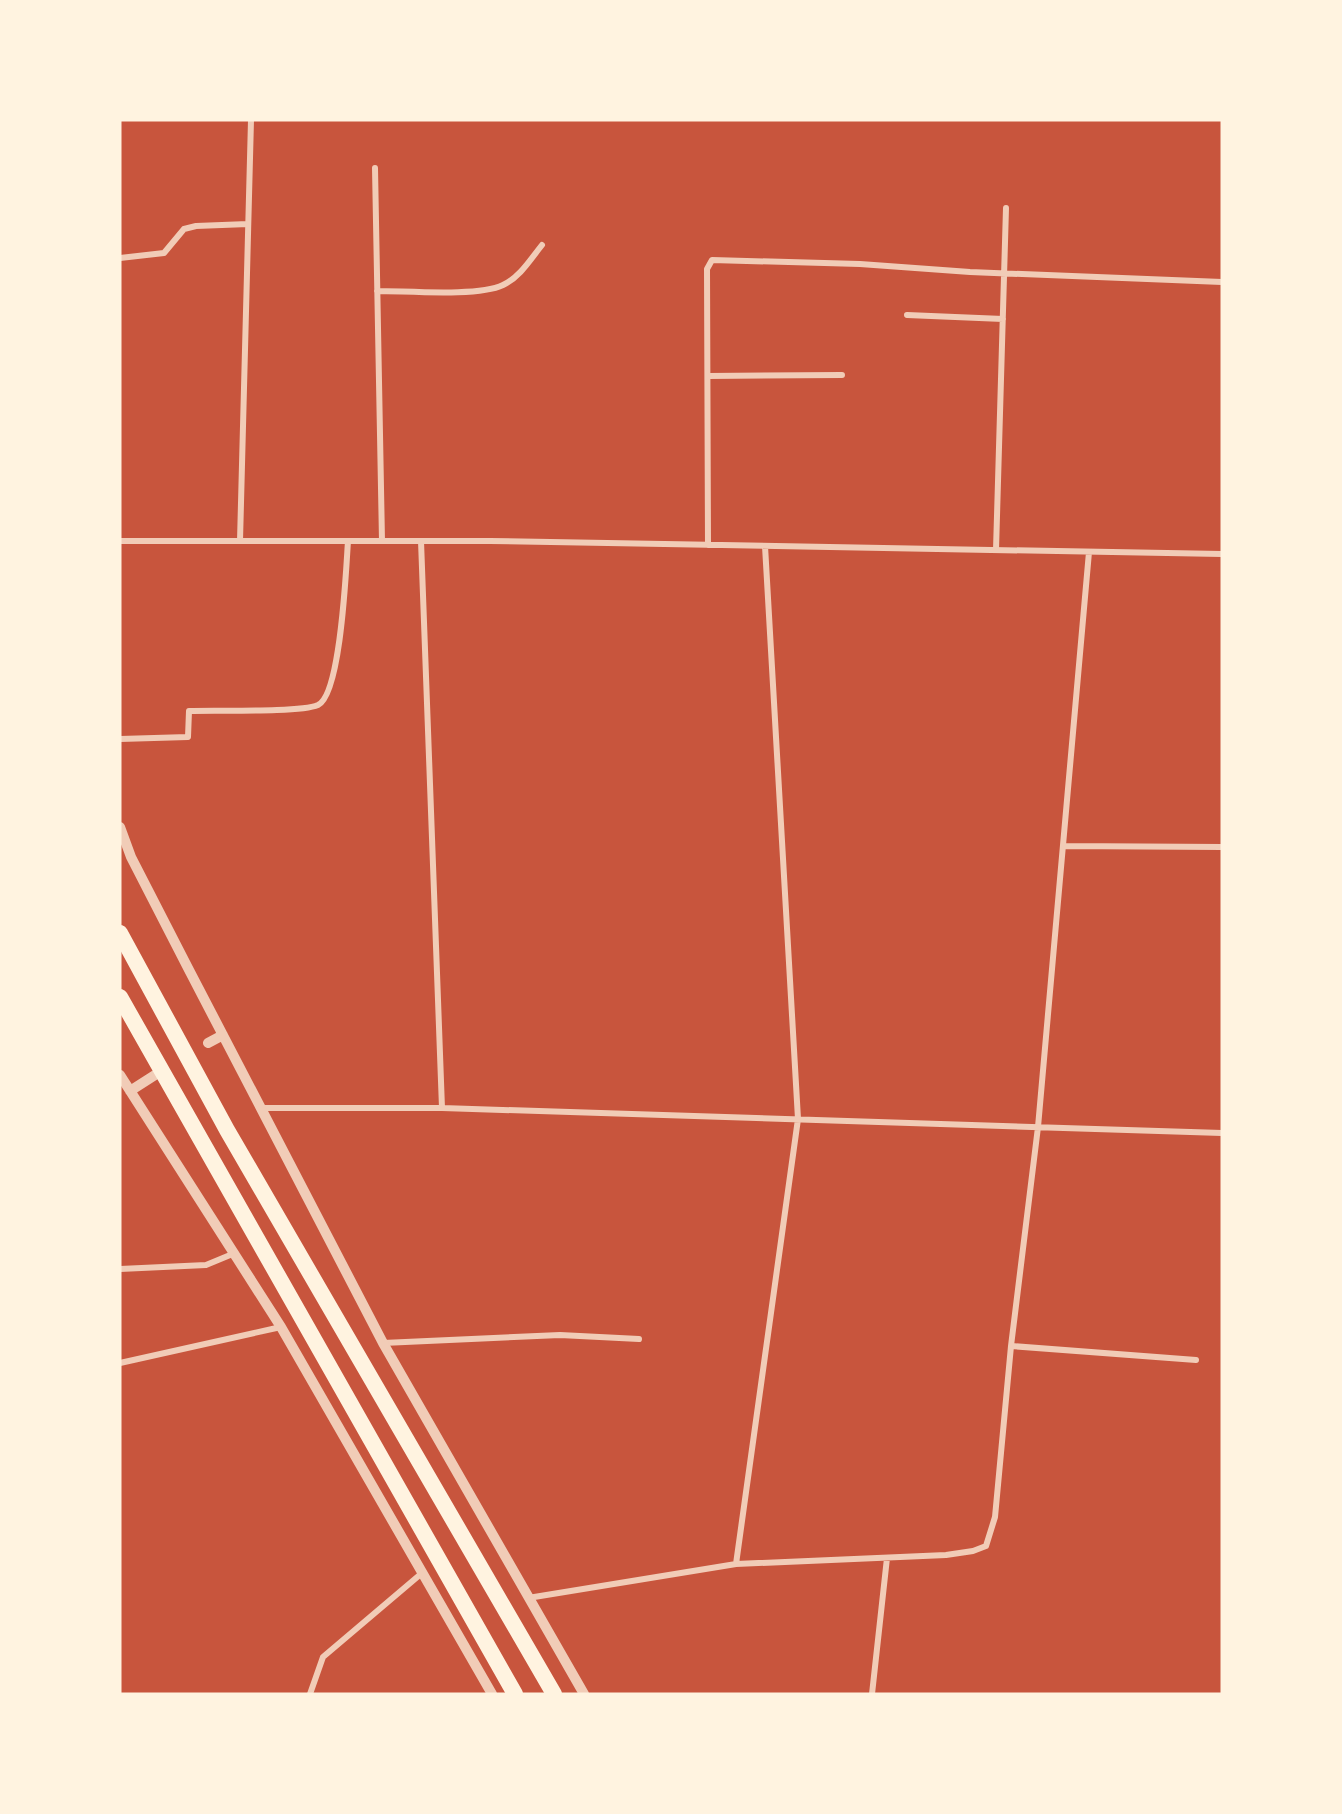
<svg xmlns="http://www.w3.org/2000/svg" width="1342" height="1814" font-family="'Golos Text',sans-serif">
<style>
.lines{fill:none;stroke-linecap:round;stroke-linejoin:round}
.minor{stroke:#f1ccb7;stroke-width:6}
.tertiary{stroke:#f1ccb7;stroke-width:10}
.trunk{stroke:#fff3e0;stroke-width:16}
</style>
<rect width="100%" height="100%" fill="#c8553d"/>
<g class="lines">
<path class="minor" d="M375,168l7,373
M120,258l44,-5 20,-24 12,-3 52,-2
M377,291c30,0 101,6 126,-6 17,-8 27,-25 39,-40
M907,315l96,4
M708,376l134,-1
M120,541h370l732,13
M240,541l11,-421
M421,541l21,567
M708,545l-1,-276 5,-9 148,4 110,8 252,10
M996,550l10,-342
M120,739l68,-2 1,-26c26,-1 110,2 129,-6 23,-11 28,-136 30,-164
M1063,846l159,1
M263,1108h179l780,25
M120,1269l86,-4 29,-12
M383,1343l177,-8 79,4
M1011,1346l185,14
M120,1363l161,-36
M736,1564l62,-445 -33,-573
M528,1598l208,-34 210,-9 27,-4 13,-5 9,-29 16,-171 27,-219 51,-575
M310,1694l13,-37 99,-84
M872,1694l15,-136"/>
<path class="tertiary" d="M120,827l11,30 57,111 195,375 201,351
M208,1043l15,-8
M120,1075l161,252 211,367
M130,1091l25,-16"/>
<path class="trunk" d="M120,933l107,197 327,564
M120,997l395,697"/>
</g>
<rect width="1342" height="1814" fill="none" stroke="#fff3e0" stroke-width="243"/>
</svg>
